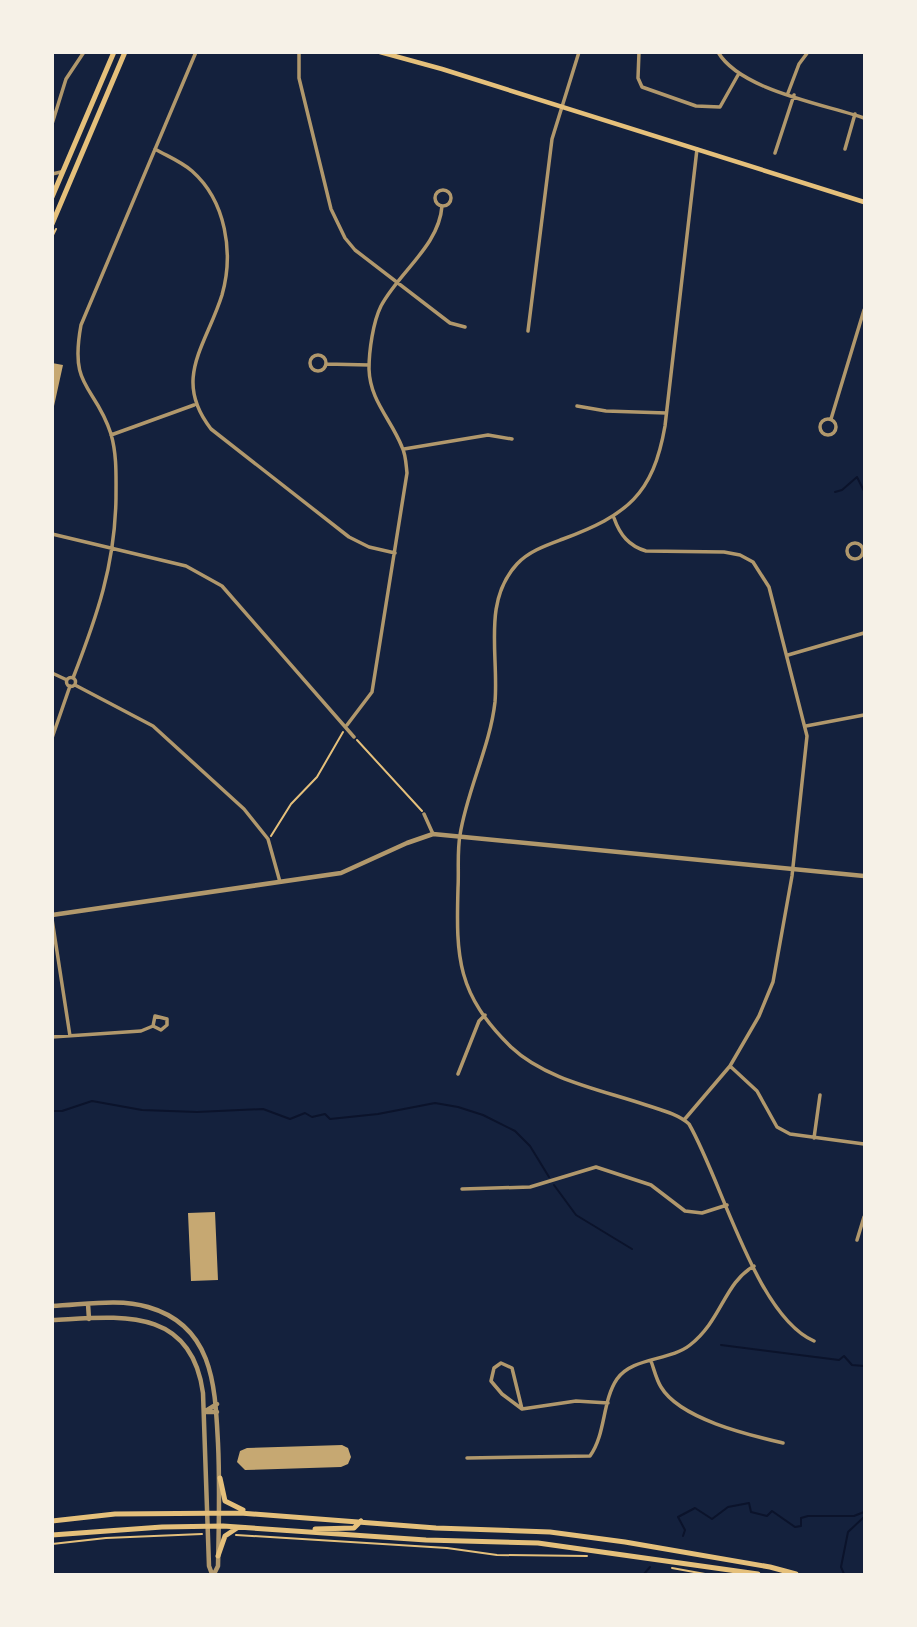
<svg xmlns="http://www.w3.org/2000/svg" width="917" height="1627" font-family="Mulish,sans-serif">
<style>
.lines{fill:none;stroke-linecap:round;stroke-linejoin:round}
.stream{stroke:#0b132b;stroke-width:2}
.building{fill:#c6a872}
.path{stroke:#e5c07b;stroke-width:2}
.minor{stroke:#b1986c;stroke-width:3.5}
.tertiary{stroke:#b1986c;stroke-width:4.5}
.secondary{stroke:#e5c07b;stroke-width:4.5}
.primary{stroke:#e5c07b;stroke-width:5}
</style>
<rect width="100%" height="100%" fill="#14213d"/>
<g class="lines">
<path class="stream" d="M835,492l7,-2 15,-13 7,14
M52,1111h10l30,-10 50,9 55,2 66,-3 27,10 15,-6 7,4 13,-3 5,5 48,-5 57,-11 23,4 25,8 32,16 15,15 19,31
M554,1185l22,30 56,34
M721,1345l118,15 5,-4 8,9 12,1
M683,1536l2,-6 -7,-13 17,-9 17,11 16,-12 21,-4 2,9 16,4 5,-5 23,16 6,-1v-8l7,-2h46l10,-4
M644,1574l6,-7
M844,1574l-3,-7 7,-35 16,-15"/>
</g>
<path class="building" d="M52,363l11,2 -9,41h-2z
M215,1212l3,68 -27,1 -3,-68z
M342,1445l6,3 3,9 -3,7 -7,3 -96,3 -8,-8 3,-11 7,-3z"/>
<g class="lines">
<path class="path" d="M52,237l4,-8
M357,740l65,71
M271,836l20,-32 26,-27 26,-45
M236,1535l211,13 50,7 90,1
M52,1544l54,-6 96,-4
M672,1568l33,6"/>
<path class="minor" d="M299,52v26l32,131 14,29 10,12 95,73 15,4
M639,52l-1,26 4,9 54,19 24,1 18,-32
M718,52c22,38 105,52 146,66
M788,93l11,-29 9,-12
M52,124l14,-45 18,-27
M155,149c12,7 27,13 37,22 34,30 42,82 30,124 -16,51 -50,84 -11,134l138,108 20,10 26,6
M697,149l-32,277c-12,69 -38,89 -102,113 -16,6 -34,12 -46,25 -35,38 -18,91 -22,138 -5,45 -28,88 -35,133 -3,17 -1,36 -2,53 -2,70 -1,106 53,159 35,33 91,43 135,58 15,5 32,9 43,19 33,57 67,192 125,217
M845,149l10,-35
M775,153l19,-58
M52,174l9,-2
M435 198a8 8 0 1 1 16 0a8 8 0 1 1-16 0Z
M528,331l24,-192 27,-87
M310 363a8 8 0 1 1 16 0a8 8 0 1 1-16 0Z
M326,364l43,1
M577,406l29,5 60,2
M820 427a8 8 0 1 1 16 0a8 8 0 1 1-16 0Z
M831,419l33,-109
M111,435l83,-30
M404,449l84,-14 24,4
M614,518c6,17 15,28 32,33l78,1 16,3 13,7 16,25 38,149 -15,140 -19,106 -14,34 -29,50 -46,54
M52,534l134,32 36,20 132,151
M847 551a8 8 0 1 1 16 0a8 8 0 1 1-16 0Z
M788,655l76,-22
M52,673l15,7
M66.5 682a4.5 4.5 0 1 1 9 0a4.5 4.5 0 1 1-9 0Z
M73,678c24,-62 42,-113 43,-180 0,-22 1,-43 -5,-64 -16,-50 -42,-44 -30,-109l115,-273
M75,685l78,41 91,83 24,30 12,43
M347,725l25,-33 35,-219c-1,-8 -1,-18 -5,-26 -11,-28 -32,-46 -33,-78 0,-18 4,-47 12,-63 18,-34 58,-60 61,-100
M806,726l58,-11
M52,738l18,-52
M424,814l9,20
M52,919l18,117
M52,1037l89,-6 12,-5 8,4 6,-5v-6l-12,-3 -2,10
M730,1066l27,25 20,36 13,7 74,10
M458,1074l21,-53 6,-6
M814,1138l6,-43
M462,1189l68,-2 66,-20 55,18 34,26 17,2 25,-8
M857,1240l7,-23
M651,1361c3,8 5,18 10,26 19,32 88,48 122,56
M522,1409l-10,-41 -11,-5 -7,5 -3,13 11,13 20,15 54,-8 32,2
M467,1458l123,-2c16,-22 12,-55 27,-77 15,-22 53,-18 73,-34 32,-25 34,-62 64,-79"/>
<path class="tertiary" d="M52,915l289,-42 66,-30 26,-9 431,42
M88,1304l1,15
M52,1306c31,-1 67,-8 96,1 66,19 67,80 70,136 2,41 1,82 0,123l-4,8
M52,1320c66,-3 139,-15 151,73l6,173 3,8
M217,1404l-13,8h13"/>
<path class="secondary" d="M380,52l62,17 422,133"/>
<path class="primary" d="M52,197l62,-145
M52,224l73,-172
M220,1478l5,23 18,9
M52,1521l63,-7 125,-1 196,15 114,4 75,10 145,25 26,7
M315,1529l39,-1 7,-7
M52,1535l110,-8 61,-1 203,14 112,3 220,31
M218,1556l7,-20 12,-8"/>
</g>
<rect width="917" height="1627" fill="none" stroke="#f6f1e7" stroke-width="108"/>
</svg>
